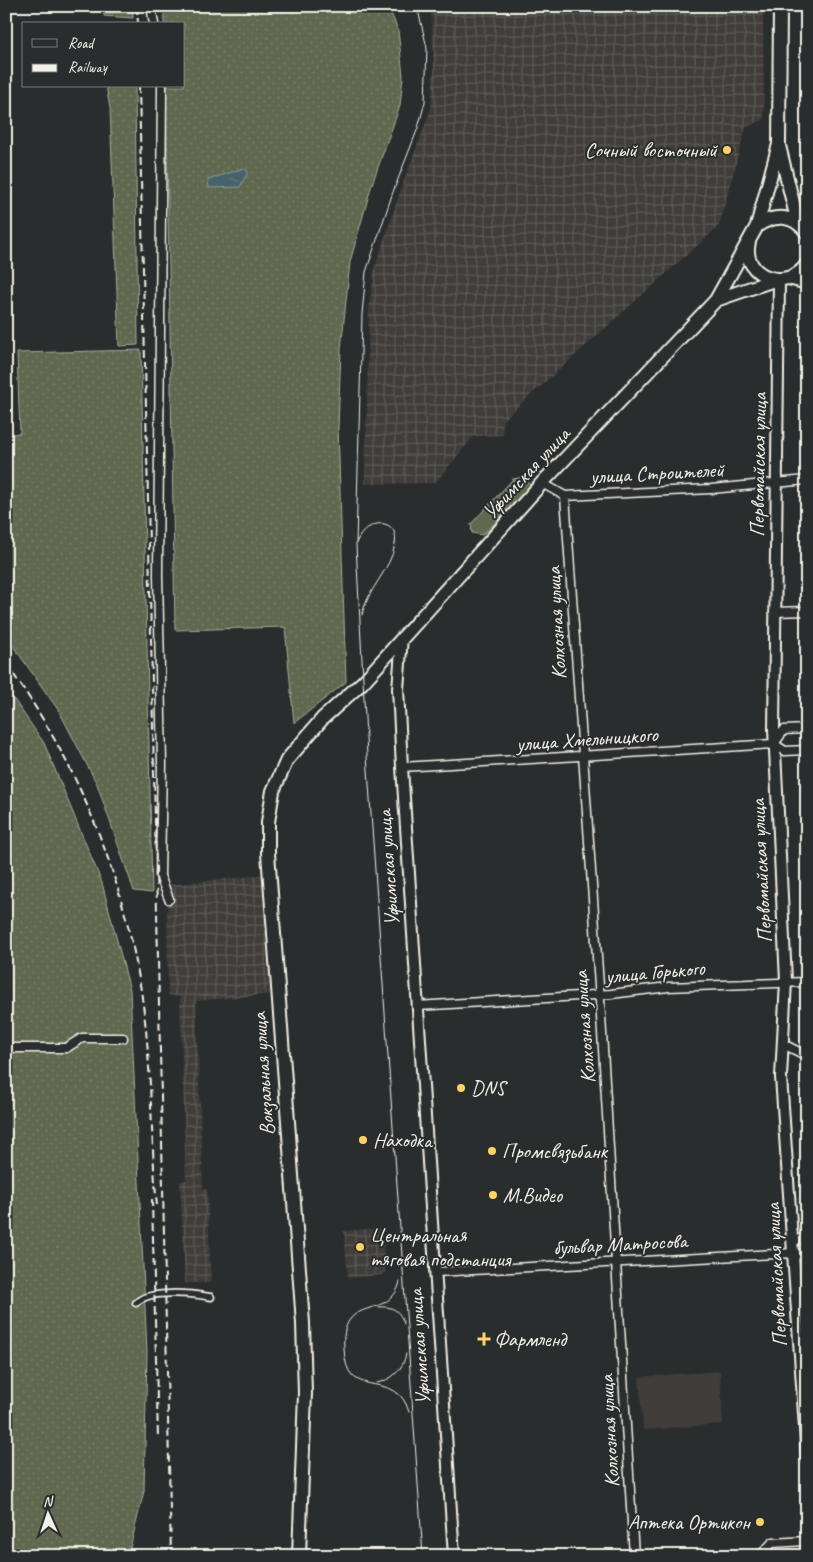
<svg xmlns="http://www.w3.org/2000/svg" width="813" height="1562" font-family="Caveat,sans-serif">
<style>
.built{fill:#3f3d3a}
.industrial{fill:url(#industrial-grid)}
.grass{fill:url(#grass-tufts);stroke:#aaac9c}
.garden{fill:url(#garden-dots);stroke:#aaac9c}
.water{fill:url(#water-ripples);stroke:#8c9c9c}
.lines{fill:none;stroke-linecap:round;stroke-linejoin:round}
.pedestrian-casing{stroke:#f4f1e8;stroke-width:9}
.minor-casing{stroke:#f4f1e8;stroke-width:11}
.tertiary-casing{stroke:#f4f1e8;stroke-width:14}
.primary-casing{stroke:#f4f1e8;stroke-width:16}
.pedestrian{stroke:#2a2d2e;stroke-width:5.5}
.minor{stroke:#2a2d2e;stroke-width:8}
.tertiary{stroke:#2a2d2e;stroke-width:10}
.primary{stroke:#2a2d2e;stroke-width:12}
.tram{stroke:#f4f1e8;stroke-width:1}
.rail{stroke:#f4f1e8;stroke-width:2;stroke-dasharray:8 4;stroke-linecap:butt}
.poi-dot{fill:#ffd166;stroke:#2a2d2e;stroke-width:2}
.labels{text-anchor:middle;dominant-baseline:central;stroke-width:4;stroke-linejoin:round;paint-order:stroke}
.poi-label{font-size:21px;fill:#f4f1e8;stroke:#2a2d2e;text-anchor:start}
.street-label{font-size:21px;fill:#f4f1e8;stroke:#2a2d2e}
</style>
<defs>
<pattern id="industrial-grid" width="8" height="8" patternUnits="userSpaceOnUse" patternTransform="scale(1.25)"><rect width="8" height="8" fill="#3f3d3a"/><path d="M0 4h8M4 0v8" fill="none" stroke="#5b5a56"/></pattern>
<pattern id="grass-tufts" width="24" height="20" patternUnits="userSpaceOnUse" patternTransform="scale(1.25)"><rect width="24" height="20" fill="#60684f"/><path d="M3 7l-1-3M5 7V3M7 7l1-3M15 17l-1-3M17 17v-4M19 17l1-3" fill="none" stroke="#777e68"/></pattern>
<pattern id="garden-dots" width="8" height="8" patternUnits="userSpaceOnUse" patternTransform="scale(1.25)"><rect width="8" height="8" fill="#60684f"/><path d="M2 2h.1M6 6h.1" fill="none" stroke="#777e68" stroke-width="1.8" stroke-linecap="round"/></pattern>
<pattern id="water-ripples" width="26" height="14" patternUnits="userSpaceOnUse" patternTransform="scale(1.25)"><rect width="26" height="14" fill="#46636a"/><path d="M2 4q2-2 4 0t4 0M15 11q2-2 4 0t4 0" fill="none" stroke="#617a7f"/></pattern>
</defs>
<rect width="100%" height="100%" fill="#2a2d2e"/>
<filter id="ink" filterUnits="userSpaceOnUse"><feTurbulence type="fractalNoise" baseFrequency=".02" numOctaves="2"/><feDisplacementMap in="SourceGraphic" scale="10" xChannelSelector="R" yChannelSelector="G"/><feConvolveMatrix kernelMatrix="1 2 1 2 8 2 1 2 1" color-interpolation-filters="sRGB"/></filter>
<g filter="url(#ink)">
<path class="built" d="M720,1371l3,53 -80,6 -4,-53z"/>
<path class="industrial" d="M431,6h332l1,114 -18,7 -27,99 -216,194v15l-29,1 -39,47 -70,1 4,-176 6,-41 27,-81 29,-77 3,-38z
M262,875l8,119 -74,7 7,188h4l4,94h-26l-5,-102 6,-1 -6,-183 -12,-2 -1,-110z
M382,1228l3,44 -3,3 -34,3 -4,-47z"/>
<path class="grass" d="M524,477l7,9 -48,49 -11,-2 -1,-9 42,-45z"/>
<path class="garden" d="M103,6h30v12l-29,-2z
M164,6h224l10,24 5,46 -3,30 -28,78 -22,78 -9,87 -3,78 8,255 -52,41 -9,-96 -110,3 -9,-544h18v-62h-20z
M106,86h29l3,259 -19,1 -9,-238z
M141,350l11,543 -18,-2 -37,-107 -38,-73 -53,-75v-201l14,-2 -3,-80z
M6,688l38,55 58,140 28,107 17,361 -3,140 -16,65h-122z"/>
<path class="water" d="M244,168l4,4 -8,15 -31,1 -1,-8z"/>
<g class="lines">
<g class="pedestrian-casing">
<path id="pedestrian" d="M136,1303c13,-14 57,-9 75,-6"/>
</g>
<g class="minor-casing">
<path id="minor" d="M151,6l3,18
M162,86l-4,489 4,189 -2,112 9,23
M542,483l23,13 146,-7 96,-9
M565,496l35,504 34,556
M774,612l33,-1
M774,744l10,-14 23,-1
M402,767l372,-23 11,7 22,-1
M417,1006l194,-12 57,-7 139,-5
M783,1044l24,12
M6,1048h60l16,-10h41
M793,1241l14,-4
M435,1272l359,-19 13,4
M760,1556l12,-13 35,-2"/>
</g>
<g class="tertiary-casing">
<path id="tertiary" d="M788,279l19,5
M779,281l-5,448 12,252 -5,96 26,381
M402,637l-4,52 4,78 52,789"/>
</g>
<g class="primary-casing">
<path id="primary" d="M779,146l19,77
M757,226c17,-12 37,-12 50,7
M749,242c-9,35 39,51 58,22
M716,300l58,-20
M299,1556l6,-163 -2,-70 -35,-470v-31l5,-31 14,-31 36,-42 40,-36 179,-199 174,-183 41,-74 22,-82 1,-138"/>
</g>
<use href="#pedestrian" class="pedestrian"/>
<use href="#minor" class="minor"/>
<use href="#tertiary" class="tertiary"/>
<use href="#primary" class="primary"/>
<path class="tram" d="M417,6l10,42 -2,54 -7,26 -25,64 -27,80 -4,42 -6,231 11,211 56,800
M356,543c12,-28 44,-24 39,1 -4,26 -28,45 -33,71
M400,1282c-11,43 -65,6 -55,76 6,43 52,10 64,54
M379,1307c13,-1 21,3 25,17
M377,1383c15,-3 26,-13 29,-29"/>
<path class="rail" d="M137,6l1,18
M139,86l32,1470
M6,664c76,103 125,230 139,357 7,62 6,124 12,185
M152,1199l6,240"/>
</g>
</g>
<g class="poi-dot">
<circle cx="727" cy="150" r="5"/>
<circle cx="461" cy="1088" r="5"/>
<circle cx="363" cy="1140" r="5"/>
<circle cx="492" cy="1151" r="5"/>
<circle cx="493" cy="1195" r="5"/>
<circle cx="360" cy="1247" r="5"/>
<path d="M481.5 1331.5h5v5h5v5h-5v5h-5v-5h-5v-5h5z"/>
<circle cx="760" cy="1522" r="5"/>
</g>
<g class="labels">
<g class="poi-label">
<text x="717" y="150" text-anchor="end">Сочный восточный</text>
<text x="471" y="1088">DNS</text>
<text x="373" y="1140">Находка</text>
<text x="502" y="1151">Промсвязьбанк</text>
<text x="503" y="1195">М.Видео</text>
<text x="370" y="1235">Центральная<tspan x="370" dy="24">тяговая подстанция</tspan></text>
<text x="494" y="1339">Фармленд</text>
<text x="750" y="1522" text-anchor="end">Аптека Ортикон</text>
</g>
<g class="street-label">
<text transform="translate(758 465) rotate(-89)">Первомайская улица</text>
<text transform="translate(526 473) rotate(-47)">Уфимская улица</text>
<text transform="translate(657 473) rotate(-3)">улица Строителей</text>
<text transform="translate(556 623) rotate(-93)">Колхозная улица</text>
<text transform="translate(587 739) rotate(-4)">улица Хмельницкого</text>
<text transform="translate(388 868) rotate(-94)">Уфимская улица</text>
<text transform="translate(761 871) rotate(-93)">Первомайская улица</text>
<text transform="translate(655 972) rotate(-5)">улица Горького</text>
<text transform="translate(584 1027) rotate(-94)">Колхозная улица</text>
<text transform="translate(263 1074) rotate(-94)">Вокзальная улица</text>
<text transform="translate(620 1244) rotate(-3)">бульвар Матросова</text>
<text transform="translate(776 1275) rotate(-93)">Первомайская улица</text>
<text transform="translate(419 1347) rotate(-94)">Уфимская улица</text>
<text transform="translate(609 1431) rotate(-93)">Колхозная улица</text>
</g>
</g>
<rect width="813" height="1562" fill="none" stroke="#2a2d2e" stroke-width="25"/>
<rect x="12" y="12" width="788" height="1537" fill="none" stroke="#f4f1e8" stroke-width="2" filter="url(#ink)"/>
<rect x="22" y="22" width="162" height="65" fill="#2a2d2e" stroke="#7b7b78"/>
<rect x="32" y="39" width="25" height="8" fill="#2a2d2e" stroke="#7b7b78"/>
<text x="68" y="48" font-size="15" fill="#f4f1e8">Road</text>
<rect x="32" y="64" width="25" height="8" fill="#f4f1e8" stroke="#7b7b78"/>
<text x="68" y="72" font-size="15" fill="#f4f1e8">Railway</text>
<g transform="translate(48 1514) rotate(357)" stroke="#2a2d2e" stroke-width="4" paint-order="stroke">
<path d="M0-4L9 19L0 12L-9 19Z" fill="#f4f1e8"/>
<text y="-8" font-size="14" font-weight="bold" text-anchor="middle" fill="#f4f1e8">N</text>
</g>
</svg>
